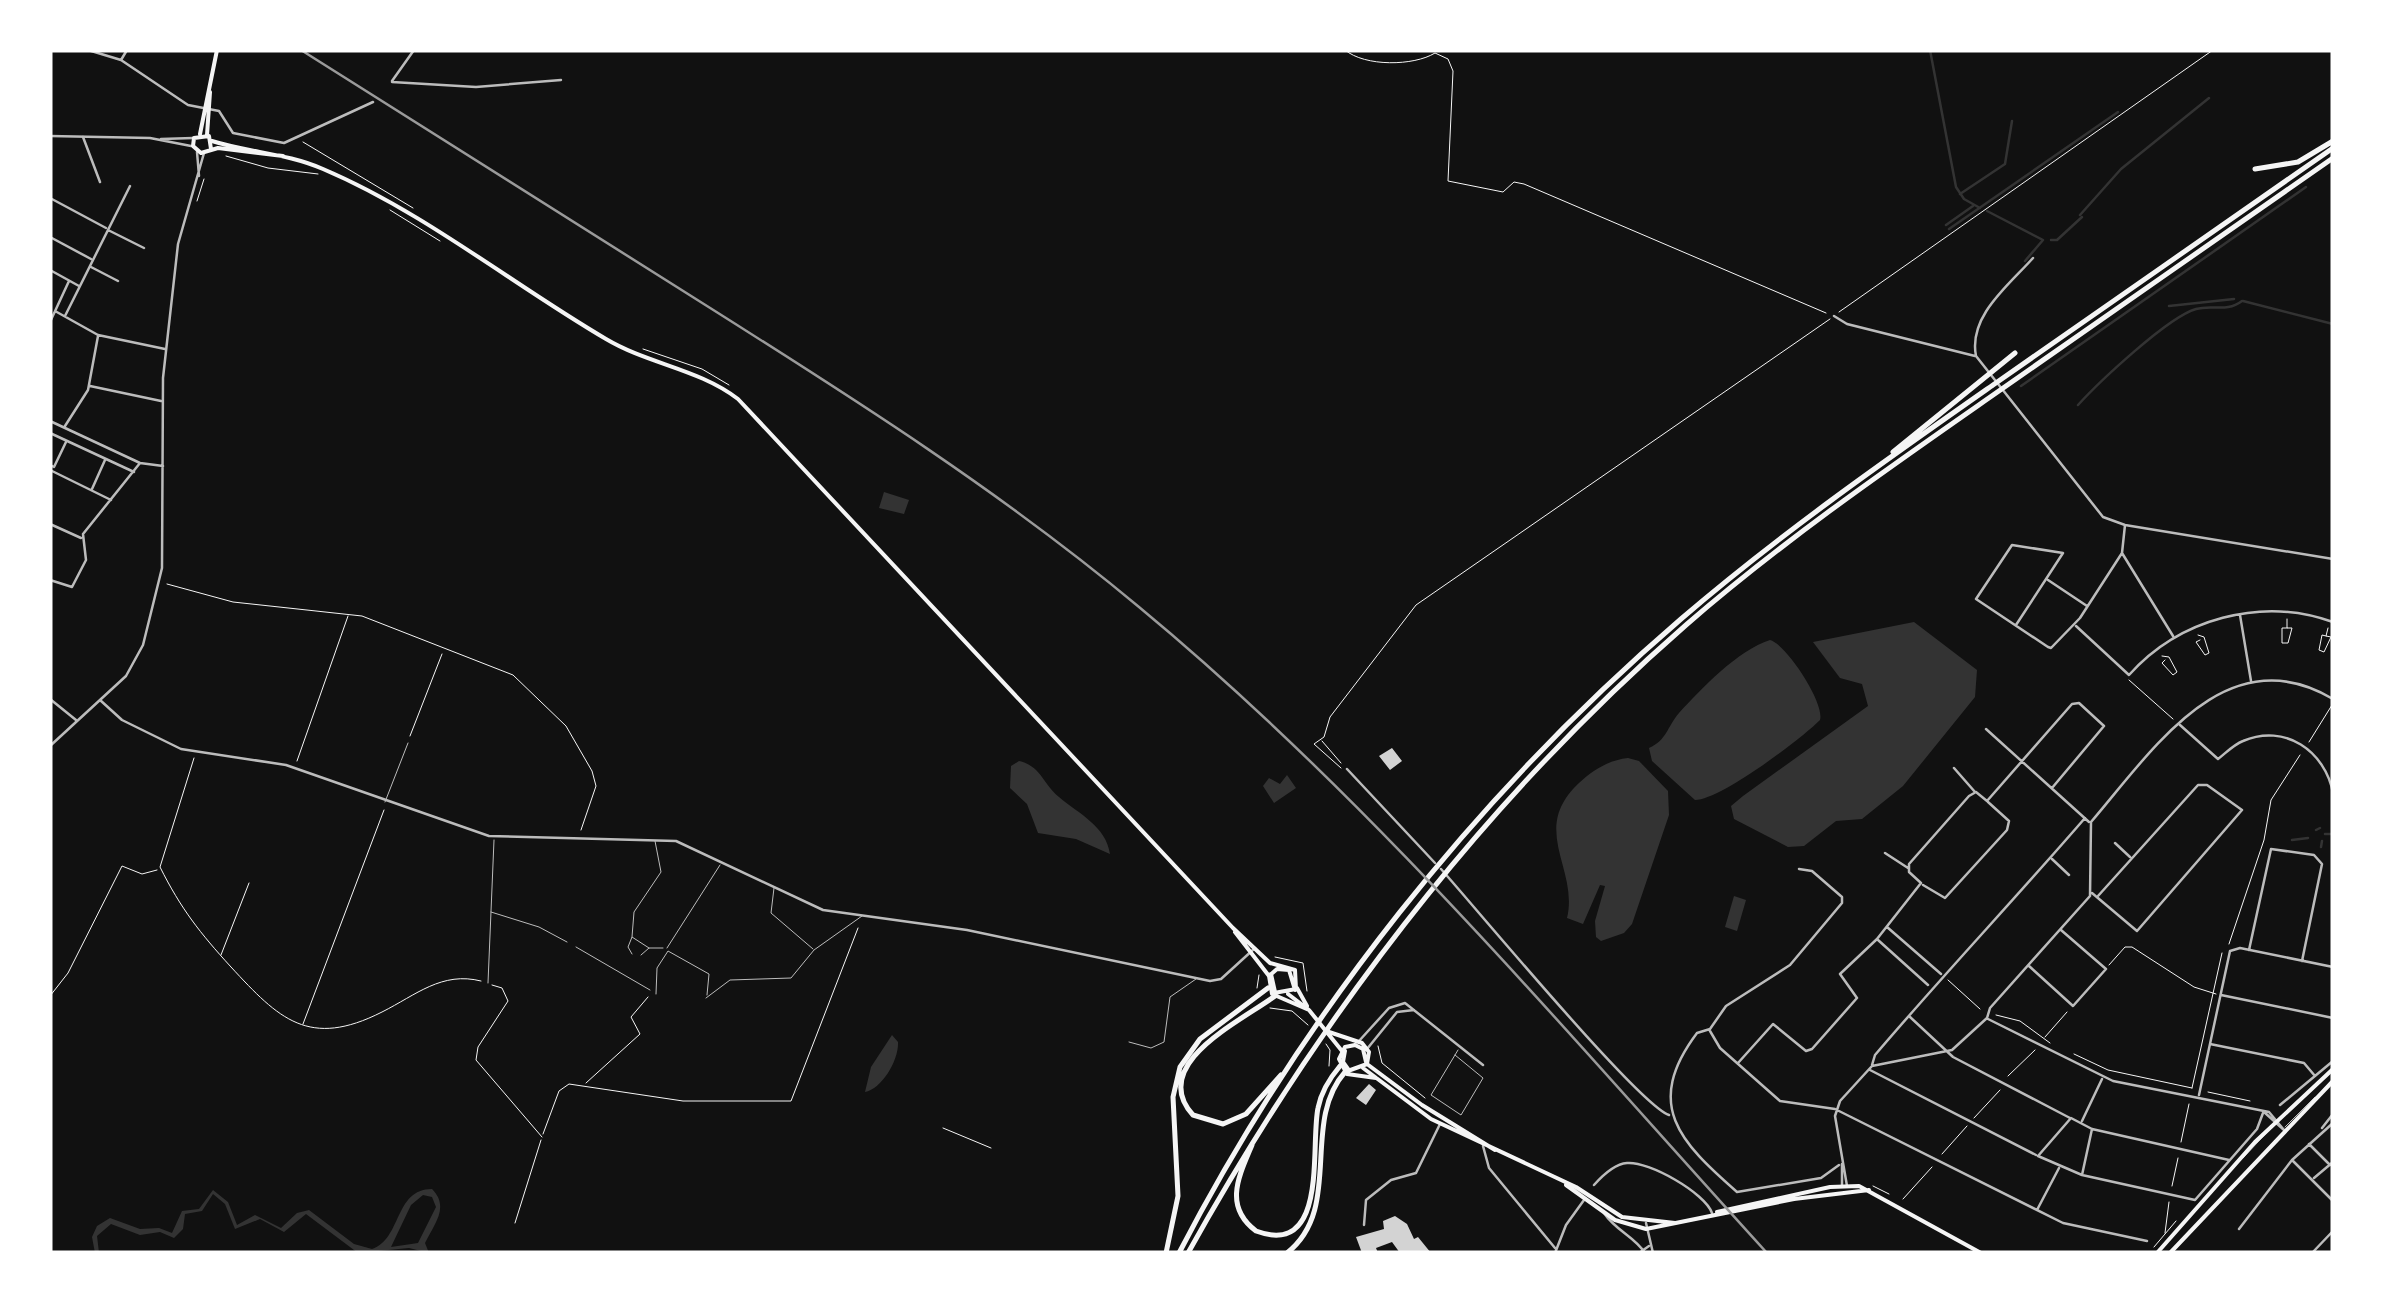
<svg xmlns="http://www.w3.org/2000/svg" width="2383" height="1303" font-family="Karla,sans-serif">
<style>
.water{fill:#333;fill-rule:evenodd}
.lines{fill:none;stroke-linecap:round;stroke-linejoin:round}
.stream{stroke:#333;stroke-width:2.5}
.building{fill:#d3d3d3}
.path{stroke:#f5f5f5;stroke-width:1}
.service{stroke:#bcbcbc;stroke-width:1}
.minor{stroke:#bcbcbc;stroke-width:2.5}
.tertiary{stroke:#bcbcbc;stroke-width:2.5}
.secondary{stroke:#f5f5f5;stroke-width:4}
.motorway{stroke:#f5f5f5;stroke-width:5}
.rail{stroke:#9a9a9a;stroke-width:2.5}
</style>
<rect width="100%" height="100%" fill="#111"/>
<path class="water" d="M884,492l25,8 -5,14 -25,-6z
M1914,622l63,48 -2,27 -72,89 -41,33 -26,2 -32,25 -16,1 -54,-28 -3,-13 12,-10 125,-90 -6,-22 -22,-6 -27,-36z
M1770,640c16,4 55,63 50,80 -20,20 -100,80 -125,80l-43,-39 -3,-13c18,-8 18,-21 30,-35 22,-24 59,-63 91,-73z
M1628,758l11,3 29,30 1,24 -37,109 -8,9 -23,8 -5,-4 -1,-16 10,-35 -5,-1 -17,39 -16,-6c12,-50 -38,-88 12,-135 14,-13 30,-23 49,-25z
M1019,761c22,5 24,23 40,36 20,17 47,29 51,57l-34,-15 -38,-6 -11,-29 -17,-16 1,-22z
M1287,775l9,13 -22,15 -11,-17 6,-8 11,6z
M1734,896l12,4 -9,31 -12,-4z
M892,1035l6,7c1,18 -16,47 -33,50l6,-25z
M432,1189c18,18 2,35 -7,54l4,10 -20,-5 -51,5 -52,-39 -22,18 -24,-13 -25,10 -10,-25 -12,-10 -11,17 -17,3 -2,15 -9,9 -14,-6 -20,3 -29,-11 -14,12 2,17h-4l-3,-16 5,-11 13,-8 30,11 19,-1 13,5 10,-22 17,-2 14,-19 15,12 9,23 18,-10 26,13 16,-15 12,-3 45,34 18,5c30,-10 22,-60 60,-60zM423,1195l9,2 4,10 -18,36 -27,4 20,-42z"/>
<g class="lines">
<path class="stream" d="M1930,50l26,137 8,12 16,9
M1960,194l45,-30 7,-43
M1987,211l56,29 -18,21
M2080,215l41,-46 88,-71
M1946,225l27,-19
M1949,229l169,-117
M2051,240h6l25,-23
M2243,301l90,23
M2169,306l65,-7
M2021,386l285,-199
M2078,405c21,-23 90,-88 118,-96 17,-5 30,4 46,-8
M2316,830l4,-2
M2325,834h8
M2292,840l16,-2
M2321,847l1,-6"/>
</g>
<path class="building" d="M1392,748l10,13 -12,9 -11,-14z
M1369,1084l7,6 -10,15 -10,-7z
M1395,1216l12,8 7,15 4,-2 13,16h-31l-8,-11 -16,6 2,5h-16l-6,-16 28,-8 -1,-8z"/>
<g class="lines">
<path class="path" d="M1345,50c20,17 69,16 90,3l13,6 5,12 -5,110 55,11 11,-10 10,2 302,129
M303,142l110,66
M226,156l42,12 50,6
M197,201l7,-22
M390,210l50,31
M1839,312l374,-262
M643,349l59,20 27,16
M167,584l66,18 129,14 151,59 53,51 26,45 4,15 -15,44
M2287,628h-5v15h6l4,-15h-5v-9
M2198,635l6,2 5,16 -4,2 -9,-13 4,-2
M2326,636l-4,-1 -3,15 5,2 7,-15 -5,-1 2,-8
M2162,656l7,1 8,15 -4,3 -11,-12 3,-3
M2129,680l44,39
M410,736l32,-82
M1322,741l19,22
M2309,742l23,-37
M194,758l-34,109c21,42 40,66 71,100 48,52 78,82 151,45 34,-17 60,-41 99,-31
M297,761l51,-145
M1341,768l-27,-24 10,-7 6,-20 86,-112 414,-286
M2229,944l35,-104 7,-40 29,-45
M221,955l28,-72
M1275,957l28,6 4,28
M2109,965l16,-18h7l62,40 22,7
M1948,980l32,29
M492,985l10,3 6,13 -30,46 -2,13 66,77
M1257,988l2,-13
M50,996l18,-23 54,-107 20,8 15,-4
M1270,1008l22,3 16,14
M1996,1015l24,6 30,22
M303,1024l81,-214
M2045,1037l22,-25
M1326,1044l4,6 -1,16
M1378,1046l4,17 43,35
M2074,1054l34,16 84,18
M2008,1076l27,-26
M586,1083l54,-49 -9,-17 17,-20
M2192,1088l30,-135
M2208,1092l42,9
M1974,1118l26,-28
M943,1128l48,20
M543,1134l16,-43 10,-7 114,17h108l67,-173
M2181,1142l8,-38
M1942,1154l25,-28
M1873,1186l16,8
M2172,1186l6,-28
M1903,1199l29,-32
M515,1223l26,-83
M2165,1233l4,-31
M2154,1247l22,-26"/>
<path class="service" d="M385,802l23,-59
M774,888l-3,25 42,36
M491,912l48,15 28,15
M632,937l2,-25 27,-40 -6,-31
M576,947l74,43
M667,948l53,-83
M632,954l-4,-7 4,-10 17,11
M641,955l8,-7h14
M488,983l6,-143
M656,994l1,-26 11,-17 41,23 -2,21
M706,998l24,-18 61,-2 23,-28 48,-34
M1129,1042l22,6 13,-6 6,-45 26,-18
M1455,1055l28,23 -22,37 -30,-20 27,-45
M2285,1127l30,-30
M2243,1158l29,-31"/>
<path class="minor" d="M88,50l33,10 67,45 31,6 14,22 51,10 89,-41
M121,60l6,-10
M392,81l22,-31
M392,82l84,5 85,-7
M83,137l17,45
M197,152l2,24
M50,198l56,30
M108,230l36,18
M50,237l41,22
M2033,258c-24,27 -65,58 -57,98l127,161 22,8 208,34
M91,267l27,14
M50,270l29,16
M55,311l43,24 67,14
M65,316l65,-130
M1834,316l13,8 128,32
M50,322l19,-41
M90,386l71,15
M50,421l90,42 23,3
M65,426l23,-36 10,-54
M50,433l84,39
M50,465l4,2 12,-25
M50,470l61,30
M92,489l13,-29
M50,524l31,14
M2125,525l-3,28 51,83
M50,580l22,7 14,-27 -3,-26 57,-71
M2048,580l39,26
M2240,615l11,66
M2016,625l47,-72 -51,-8 -36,54 72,48 3,1 29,-30 42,-65
M2076,626l53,49c50,-56 132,-79 204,-53
M50,699l26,21
M100,700l22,20 59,29 105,16 203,71 187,5 147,69 144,20 243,51 11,-2 34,-31
M2180,725l38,34c8,-6 15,-14 25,-18 42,-18 82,10 90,52
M1986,729l103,93
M50,746l76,-70 17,-31 19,-77 1,-190 15,-134 26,-91
M1954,768l21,24
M1347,769l88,94
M2333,808v18
M2115,843l15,14
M1885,853l23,15
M2052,859l17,16
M1441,869c34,38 198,236 228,246
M1799,869l13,2 30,26v6l-52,62 -64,41 -16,23 -13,4c-54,72 -17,109 40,159l84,-14 18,-13
M1923,885l22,13 62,-68 2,-9 -21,-19
M2092,893l45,38 105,-121 -35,-25h-9l-100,111
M1887,927l54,47
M1878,940l50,45
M2249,950l22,-101 43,6 8,9 -20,97
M2029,966l44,40 33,-37 -45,-39
M2221,995l112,23
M1909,1016l44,41 117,61
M1988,1019l125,62 156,31 15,18
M1710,1031l10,17 60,53 55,8 228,114 84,18
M1359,1041l30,-33 16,-5 78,62
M2210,1044l94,19 11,13
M1367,1049l30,-37 17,-2
M1738,1063l35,-39 33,27 6,-2 45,-51 -17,-24 37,-35 44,-56 -12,-11v-8l60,-68 7,-4 11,9 85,-97 7,-1 25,23 -52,62
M1872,1065l3,-10c68,-80 140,-156 210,-237
M1870,1070l166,85
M2199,1095l31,-144 10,-3 93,19
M2280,1105l53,-44
M2264,1112l20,18
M2082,1121l20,-42
M2322,1128l11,-14
M2092,1129l-10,46 -44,-19 33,-38 21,11 137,31
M2309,1144l21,21
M1483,1146l6,22 66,80
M2293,1161l40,40
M1842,1164v22
M2082,1175l113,25 62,-71 6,-16
M2314,1178l19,-16
M1594,1185c8,-9 21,-21 33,-22 22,-2 78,30 85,50
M1847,1186l-12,-70 5,-15 32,-35 80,-16 35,-32 3,-10 100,-112 1,-74c61,-71 135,-187 242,-123
M2037,1210l22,-42
M1364,1225l2,-25 25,-20 25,-7 24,-49
M2239,1229l53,-69 41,-37
M1555,1253l11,-28 18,-25
M1639,1253l10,-7
M2312,1253l21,-22"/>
<path class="tertiary" d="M50,136l100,2 41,8
M161,139l32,-1
M1604,1213c12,18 30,23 41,40
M1646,1223l7,30"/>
<path class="secondary" d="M200,134l17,-84
M207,135l3,-43
M212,141c38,12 75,12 111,28 101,43 189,115 283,170 42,25 93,30 132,60l495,529 37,35 25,7
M211,149l-2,-13 -15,2 -1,8 8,7 17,-5 65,8
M1235,932l34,44
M1271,974l4,18
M1297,988l10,18
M1295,990l-6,-20 -12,-1 -8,7 3,18 37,16
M1274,993l22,-4 -1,-19
M1288,994l21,16 33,41
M1329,1032l33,11
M1345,1051l-2,11 5,7
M1366,1062l-3,-13 -8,-4 -10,2 -6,12 8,15 29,4
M1367,1064l55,41 73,45
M1363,1068l68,51 145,68 46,30 53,6
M1345,1072l22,-8 2,-12 -7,-9
M1566,1185l49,35 31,9 148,-30 75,-9
M1717,1212l113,-25 29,-1 122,67
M2157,1253l98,-111 78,-73
M2170,1253l163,-172"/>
<path class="motorway" d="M2255,169l43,-7 35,-21
M1893,452l122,-99
M1275,996c-32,24 -128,68 -82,119l30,9 23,-10 35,-39
M1252,1145c-13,31 -29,61 4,86 73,27 54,-85 62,-123 3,-16 11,-29 22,-42
M1166,1253l12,-57 -5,-99 7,-30 20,-28 68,-51
M1179,1253c124,-239 297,-458 502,-634 99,-85 205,-159 312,-234 113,-79 227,-158 340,-237
M1188,1253c132,-237 294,-450 498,-628 98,-85 204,-158 310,-232 112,-78 225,-157 337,-235
M1287,1253c57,-45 13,-130 58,-181"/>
<path class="rail" d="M301,50c135,85 270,171 406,256 149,94 297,188 432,301 232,192 426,424 628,646"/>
</g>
<rect width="2383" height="1303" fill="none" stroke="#ffffff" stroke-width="105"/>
</svg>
